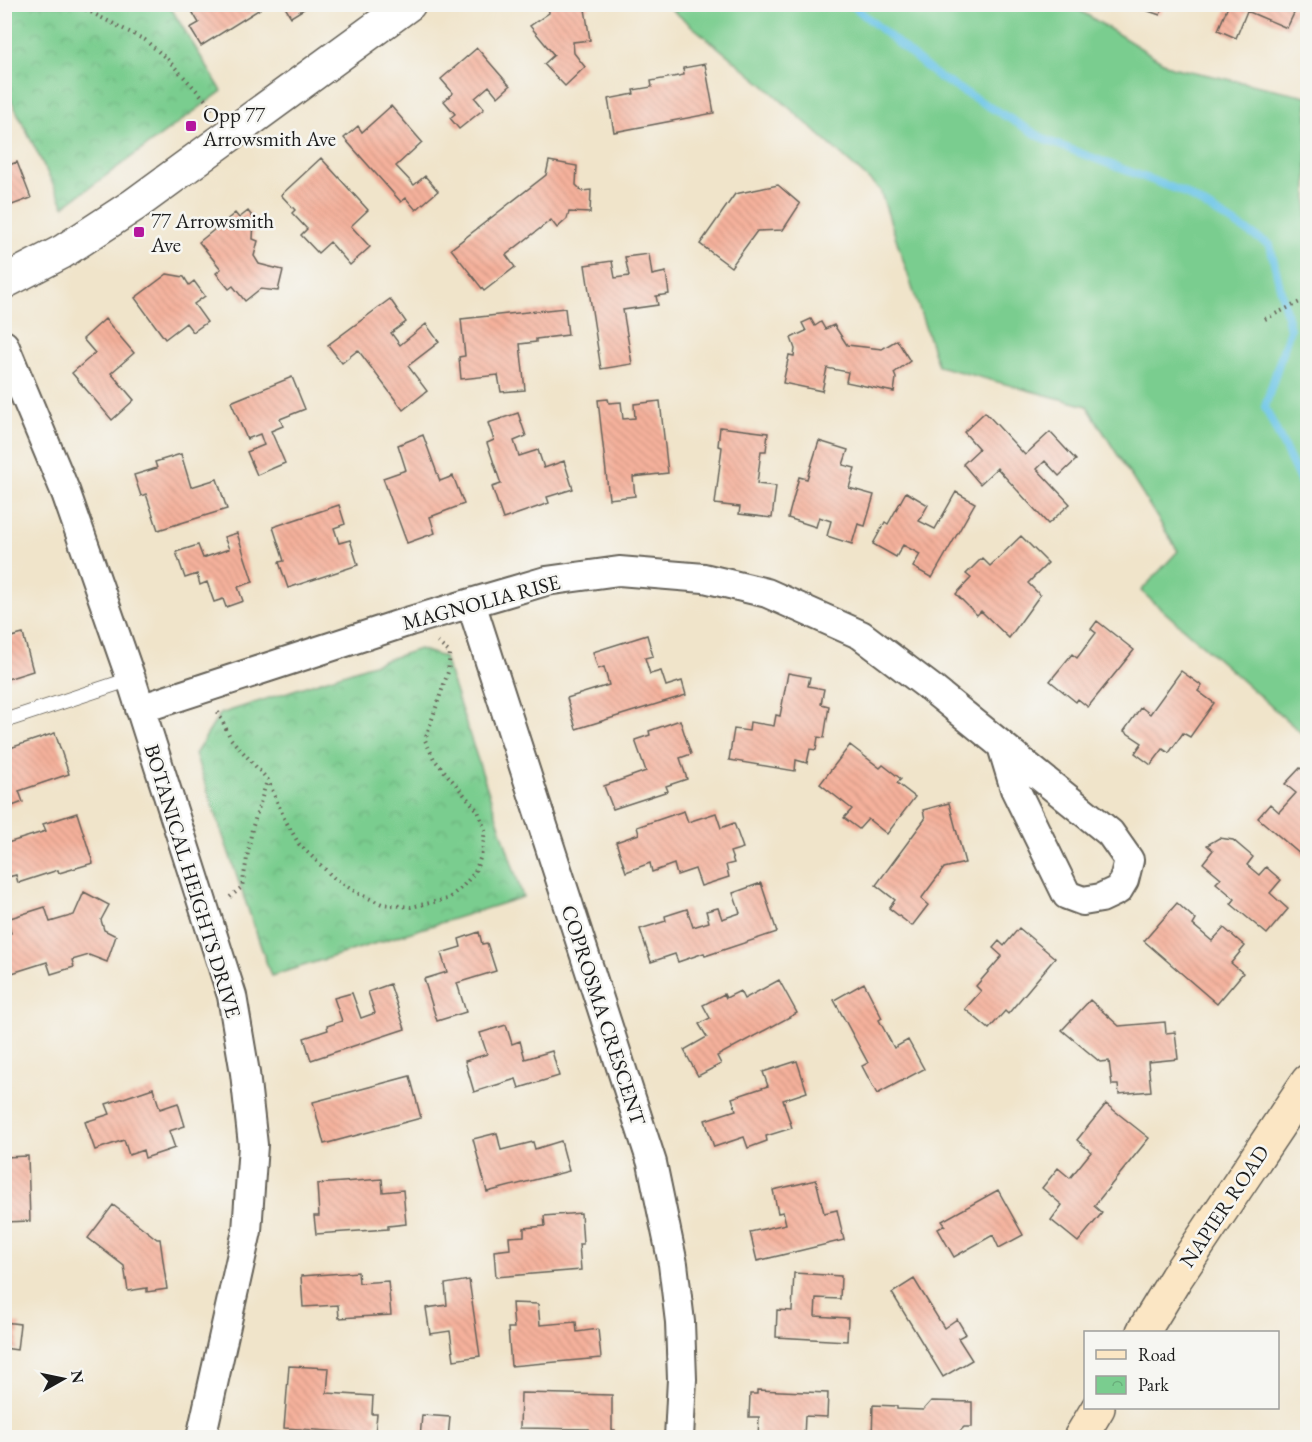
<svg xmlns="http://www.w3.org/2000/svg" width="1312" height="1442" font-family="'EB Garamond',serif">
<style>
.grass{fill:#7acd8f;stroke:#4b7456;stroke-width:1.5}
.park{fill:url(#park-crowns);stroke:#4b7456;stroke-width:1.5}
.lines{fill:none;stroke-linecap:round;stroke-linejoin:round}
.stream{stroke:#69c4e7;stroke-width:8}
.building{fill:url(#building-back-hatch)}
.service-casing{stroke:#666259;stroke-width:16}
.minor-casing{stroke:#666259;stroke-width:32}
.tertiary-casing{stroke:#666259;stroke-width:36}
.secondary-casing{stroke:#666259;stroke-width:36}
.path{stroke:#666259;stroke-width:4;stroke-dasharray:1.5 4.5;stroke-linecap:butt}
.service{stroke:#fff;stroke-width:14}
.minor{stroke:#fff;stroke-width:28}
.tertiary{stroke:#fff;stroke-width:33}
.secondary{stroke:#fbe6c4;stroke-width:33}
.poi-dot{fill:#b5179e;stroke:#f6f6f2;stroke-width:2}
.labels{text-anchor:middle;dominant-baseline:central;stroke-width:5;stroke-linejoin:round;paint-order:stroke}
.poi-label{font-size:21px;fill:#1c1c1c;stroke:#f6f6f2;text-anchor:start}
.street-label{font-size:21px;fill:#1c1c1c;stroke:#f6f6f2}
</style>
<defs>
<pattern id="park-crowns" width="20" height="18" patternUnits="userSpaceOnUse" patternTransform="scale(1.5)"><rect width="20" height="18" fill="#7acd8f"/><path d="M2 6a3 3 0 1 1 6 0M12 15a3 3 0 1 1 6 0" fill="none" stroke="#69af7b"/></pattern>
<pattern id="building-back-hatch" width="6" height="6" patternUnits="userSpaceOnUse" patternTransform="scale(1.5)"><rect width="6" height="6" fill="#f5b19b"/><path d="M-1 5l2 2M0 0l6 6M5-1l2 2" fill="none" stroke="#d19885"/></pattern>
</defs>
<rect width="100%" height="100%" fill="#f6f6f2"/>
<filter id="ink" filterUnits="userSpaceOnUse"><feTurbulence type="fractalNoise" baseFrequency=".0167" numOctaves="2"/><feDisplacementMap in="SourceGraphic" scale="12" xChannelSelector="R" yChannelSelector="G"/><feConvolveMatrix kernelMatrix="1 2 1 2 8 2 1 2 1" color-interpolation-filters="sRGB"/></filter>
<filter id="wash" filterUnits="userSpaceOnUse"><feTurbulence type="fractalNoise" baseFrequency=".008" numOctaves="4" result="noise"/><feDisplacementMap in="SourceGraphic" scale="24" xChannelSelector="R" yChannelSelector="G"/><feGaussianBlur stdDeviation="1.35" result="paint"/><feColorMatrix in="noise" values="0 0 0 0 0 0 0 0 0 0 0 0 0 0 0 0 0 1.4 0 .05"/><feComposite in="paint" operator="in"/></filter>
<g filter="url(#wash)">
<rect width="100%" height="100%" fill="#f0e4ca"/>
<path class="grass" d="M666,5h405l100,62 136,29v642l-166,-147 37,-40 -91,-145 -149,-40 -58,-176 -116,-105z"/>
<path class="park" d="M169,5l53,86 -158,115 -59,-118v-83z
M419,649l25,8 79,240 -252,79 -76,-222 25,-40z"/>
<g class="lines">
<path class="stream" d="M851,4l86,72 111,65 133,50 89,54 20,84 -25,78 43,90"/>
</g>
<g id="blocks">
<path class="building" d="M197,4h60l3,5 -59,37 -11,-18 9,-5 -9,-15z
M283,4h29l-21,13z
M548,4h41v5h-4l5,31 -17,2 1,11 11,14 -20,19 -21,-22 10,-9 -24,-29 19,-13z
M1128,4h36l-4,11z
M1229,4h57l10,5 -9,19 -40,-17 -11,27 -18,-8z
M477,48l33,38 -12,11 -9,-11 -14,12 9,11 -25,20 -9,-11 5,-4 -11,-13 9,-8 -12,-14z
M705,64l9,49 -100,19 -6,-33 26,-5 -1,-4 19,-3 -1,-6 33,-6 -1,-7z
M391,106l31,36 -26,24 18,19 11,-9 13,15 -22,19 -10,-12 -5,4 -57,-64 14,-12 4,6z
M321,158l47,52 -17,16 19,21 -20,18 -20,-23 -12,11 -17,-18 6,-6 -15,-16 3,-3 -14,-15z
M549,161l28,5 -1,19 6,6 9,-1 -1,23 -21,-1 -2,7 -10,9 -6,-8 -45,35 9,12 -31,24 -33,-42 95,-74z
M17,162l14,36 -27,10v-41z
M778,185l22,19 -17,26 -26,1 -26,36 -31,-23 35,-50z
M248,211l6,8 -1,20 5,2 -4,15 5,8 24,6 -5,21 -18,-2 -15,12 -12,-15 -4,3 -13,-16 5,-4 -22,-27 36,-29 4,5z
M649,254l3,21 14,-3 3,22 -13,2 2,9 -35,5 9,54 -31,5 -16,-104 27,-4 3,17 14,-2 -4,-19z
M167,274l17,3 5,8 5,-4 11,15 -11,8 13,18 -14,10 -7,-9 -21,16 -30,-41z
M390,299l16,23 -15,11 9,12 26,-21 13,18 -31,24 19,25 -24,19 -45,-60 -16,13 -14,-18z
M565,308l3,27 -32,4v3l-16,2 5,46 -24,2 -3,-17 -37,4 -2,-22 6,-1 -4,-37z
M105,319l29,34 -23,20 23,27 -22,20 -40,-47 23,-20 -12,-14z
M811,319l4,7 6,-4 4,7 9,-4 13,20 35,4 15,-9 13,21 -16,12 2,5 -2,14 -48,-10 2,-10 -21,-4 -5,23 -39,-8 6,-28 5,1 1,-7 -4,-11 15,-7 -4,-8z
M292,377l13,32 -25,10 3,7 -12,5 14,32 -28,12 -10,-23 17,-7 -4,-11 -13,5 -16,-37z
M608,399l1,4 12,-1 2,17 12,-1 -1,-14 26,-3 8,72 -35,4 2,19 -26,3 -11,-99z
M985,412l40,43 25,-23 26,28 -17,16 -14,-15 -8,8 33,35 -22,20 -51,-56 -17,16 -17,-20 16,-15 -15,-17z
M518,413l8,23 -12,5 5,15 19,-6 6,18 20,-7 9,28 -26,8 2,6 -46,16 -11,-32 9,-3 -14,-41 7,-3 -6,-17z
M720,427l48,6 -2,18h-5l-4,33 19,2 -4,32 -33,-4 1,-7 -25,-3 7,-57 -4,-1z
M423,435l17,46 13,-5 11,28 -34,13 5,16 -28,10 -24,-65 23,-8 -8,-25z
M819,441l29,9 -5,15 12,3 -6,20 25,7 -9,31 -7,-2 -6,20 -25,-8 4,-15 -12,-4 -3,10 -28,-9 11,-41 8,2z
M181,454l10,33 26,-8 10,30 -69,21 -12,-36 -5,2 -7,-21 23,-7 -2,-6z
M906,492l22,13 -9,16 16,8 21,-37 19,11 -43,75 -19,-11 7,-13 -17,-9 -7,12 -23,-13 12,-22 3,2z
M339,505l6,19 -11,4 5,15 11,-3 8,25 -70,23 -9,-26 5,-1 -11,-34z
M237,533l16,49 -15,5 5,14 -17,6 -3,-8 -9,3 -7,-20 -7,3 -3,-11 -12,4 -9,-26 22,-7 5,13 26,-9 -5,-12z
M1021,536l27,27 -20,20 12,12 -31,43 -28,-27 -4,4 -21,-21 15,-16 -5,-4 16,-16 8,8z
M1097,621l37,29 -46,57 -10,-8 -2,3 -26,-21 22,-27 5,4 19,-25 -5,-4z
M23,634l10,37 -29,9v-41z
M647,635l6,21 -8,2 5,16 11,-3 5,15 16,-5 4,14 -110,34 -9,-31 42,-13 -5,-18 -6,2 -5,-17z
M1181,671l21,15 -4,5 16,12 -24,34 -7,-4 -14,20 -6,-4 -12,16 -16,-12 7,-10 -18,-12 17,-24 9,7z
M788,673l22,4 -2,9 16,3 -3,15 8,2 -5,32 -6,-1 -2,13 -6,-1 -3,14 -11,-3 -1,11 -66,-11 5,-31 15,2 1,-9 24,4 2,-11 4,1z
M680,720l11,34 -11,4 7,21 -21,7 2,5 -55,18 -9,-23 42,-15 -11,-31 15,-5 -1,-4z
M55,733l14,41 -50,17 4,11 -19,7v-59z
M850,745l30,23 3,-3 18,14 -4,4 18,14 -28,37 -19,-15 -9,10 -15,-11 8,-9 -32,-25z
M1300,768l8,6v87l-50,-43 12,-14 9,8 17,-19 -11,-9z
M949,803l16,60 -21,5 -23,31 7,6 -16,21 -23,-18 6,-8 -19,-15 49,-66 -2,-9z
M684,811l4,11 28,-9 5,15 13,-5 9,25 -13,4 4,11 -8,2 3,12 -28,9 -6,-17 -18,6 -3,-11 -22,8 -2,-9 -24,9 -10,-30 23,-8 -2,-7z
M77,813l16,50 -34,10 -1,-3 -40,13 -2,-8 -8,2 -4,-12v-3l4,-2 -4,-16 42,-13 -3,-7z
M1219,838l14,2 20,17 -6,8 12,10 7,-8 15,13 -11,13 18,16 -21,25 -36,-30 4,-5 -19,-16 5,-5 -18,-15 10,-13 -6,-5z
M761,883l16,49 -72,24 -1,-3 -26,9 -3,-8 -24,8 -11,-33 26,-8 -1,-5 22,-7 6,18 16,-5 -3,-11 12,-3 4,11 18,-6 -7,-20z
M84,892l25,13 -8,15 3,10 12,6 -9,26 -18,-7 -17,5 2,7 -23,7 -4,-12 -35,11 -8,-24v-14l7,-2 -4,-14 38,-12 5,15 24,-7z
M1177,903l19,17 -3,5 19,16 12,-13 21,18 -14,17 12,10 -26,31 -73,-63z
M1019,928l36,30 -47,56 -3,-3 -16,18 -24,-20 16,-18 -5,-5 26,-30 -9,-8 6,-7 5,5z
M479,932l3,12 5,-1 9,28 -39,12 9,29 -29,9 -13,-42 23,-7 -6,-19 20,-6 -2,-8z
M779,980l18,33 -80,43 4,8 -23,12 -14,-26 23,-13 -8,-13 11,-6 -7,-13 21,-11 2,4 14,-7 4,8z
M864,983l18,35 -3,2 15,28 14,-8 16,29 -47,25 -15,-28 6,-3 -34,-63z
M390,984l15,45 -94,31 -7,-22 24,-8 -1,-4 15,-5 -8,-23 18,-5 9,25 14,-5 -7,-21z
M1090,1000l29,26 46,-4 1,11 9,-1 3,27 -30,3 3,29 -32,3 -1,-9h-6l-3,-24 -9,1 -38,-32z
M506,1025l6,19 8,-3 5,18 27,-8 7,25 -40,12 -3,-9 -42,13 -9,-31 22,-7 -7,-21z
M797,1061l10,31 -24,8 9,28 -26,8 1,5 -19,7 -4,-11 -30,10 -9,-27 31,-10 -4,-12 36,-12 -5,-14z
M410,1076l11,42 -97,26 -11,-42z
M153,1088l7,21 18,-6 7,23 -16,5 6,17 -30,10 -2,-8 -14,5 -5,-15 -29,10 -10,-28 25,-8 -4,-10z
M1106,1104l43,34 -55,68 8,7 -24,29 -27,-22 11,-15 -20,-17 16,-20 12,10 21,-26 -14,-12z
M497,1133l4,17 32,-8 2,7 26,-8 8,30 -82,21 -14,-53z
M28,1156l2,65 -26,1v-65z
M382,1179l1,13 20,-2 3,34 -18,2v3l-72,5 -2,-18h5l-2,-32z
M816,1180l8,33 13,-3 7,30 -87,21 -7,-29 36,-8 -3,-12 -5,1 -5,-23z
M998,1190l25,45 -24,13 -6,-13 -39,22 -16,-28 7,-4 -3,-4z
M113,1205l44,34h3l7,50 -20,3v-4l-19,3 -4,-25 -36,-28z
M581,1213l2,31h-4l2,26 -85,7 -2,-26 16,-2 -1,-12 15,-1v-8l21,-2 -1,-10z
M358,1272l1,11 29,-2 3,34 -52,3 -1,-13 -35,2 -2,-31z
M794,1273l47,3 -1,23 -24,-1 -1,18 33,2 -1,23 -71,-4 1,-27 15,1z
M914,1279l30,49 13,-9 9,15 -8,4 14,22 -29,17 -51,-84z
M469,1280l11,76 -26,4 -4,-29 -20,3 -4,-26 21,-3 -2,-21z
M512,1303l26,1 2,21 36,-3 1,10 21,-3 3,29 -90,8 -3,-38h6z
M4,1322l16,2 -3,26 -13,-2z
M289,1366l40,2 -2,25 46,3 -1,18h5l-2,20 -91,-6z
M757,1390l71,3 -1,24 -22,-1 -1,22h-46l1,-21h-10l1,-23h7z
M521,1393l91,2v35h3v8h-26v-9l-69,-1z
M931,1401l41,1v25h-8l-11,11h-81l1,-33 24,1v3l26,1z
M422,1415l28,2 -2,21h-28z"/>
</g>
</g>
<g filter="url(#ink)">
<use href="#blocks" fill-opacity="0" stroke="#666259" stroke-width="1.5"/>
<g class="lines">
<g class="service-casing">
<path id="service" d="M4,721l127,-42"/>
</g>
<g class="minor-casing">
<path id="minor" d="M4,345l62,148 65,186 101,317 13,77 8,72 -6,86 -46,207
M471,603l181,560 21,101 7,58 2,57 -3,59
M140,709l270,-88 136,-40 73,-10 85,7 63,15 94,42 70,53 179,145 19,27 -5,20 -6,10 -17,8 -18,3 -16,-6 -52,-106 -13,-43"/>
</g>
<g class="tertiary-casing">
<path id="tertiary" d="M4,282l58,-30 72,-47 275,-201"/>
</g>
<g class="secondary-casing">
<path id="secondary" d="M1143,1332l33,-54 132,-197
M1080,1438l18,-30"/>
</g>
<path class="path" d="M75,4l70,36 22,19 47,50
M1265,319l43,-21
M218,712l13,27 37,41 16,38 15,26 35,34 25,16 23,10 29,3 37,-8 15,-13 12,-14 7,-19 3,-23 -7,-19 -44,-52 -9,-19 23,-68 2,-19 -13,-11
M230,897l12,-10 10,-58 15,-48"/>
<use href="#service" class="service"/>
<use href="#minor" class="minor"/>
<use href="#tertiary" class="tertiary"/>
<use href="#secondary" class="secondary"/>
</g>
</g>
<g class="poi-dot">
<rect x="185" y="120" width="12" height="12" rx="3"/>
<rect x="133" y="226" width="12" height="12" rx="3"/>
</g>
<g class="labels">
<g class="poi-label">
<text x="203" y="114">Opp 77<tspan x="203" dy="24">Arrowsmith Ave</tspan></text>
<text x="151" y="220">77 Arrowsmith<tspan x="151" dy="24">Ave</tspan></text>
</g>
<g class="street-label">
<text transform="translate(481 602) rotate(-15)">MAGNOLIA RISE</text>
<text transform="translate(193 881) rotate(73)">BOTANICAL HEIGHTS DRIVE</text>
<text transform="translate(604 1015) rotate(72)">COPROSMA CRESCENT</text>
<text transform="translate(1224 1206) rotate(-56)">NAPIER ROAD</text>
</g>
</g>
<rect width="1312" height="1442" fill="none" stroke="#f6f6f2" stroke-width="24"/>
<rect x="1084" y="1331" width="195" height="78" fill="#f6f6f2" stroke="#9f9f9c" stroke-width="1.5"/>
<rect x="1096" y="1350" width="30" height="9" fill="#fbe6c4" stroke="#9f9f9c" stroke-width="1.5"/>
<text x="1138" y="1361" font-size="18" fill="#1c1c1c">Road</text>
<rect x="1096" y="1376" width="30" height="18" fill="url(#park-crowns)" stroke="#9f9f9c" stroke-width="1.5"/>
<text x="1138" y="1391" font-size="18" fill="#1c1c1c">Park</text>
<g transform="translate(63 1379) rotate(81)" stroke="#f6f6f2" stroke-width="4.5" paint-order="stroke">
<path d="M0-4.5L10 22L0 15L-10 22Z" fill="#1c1c1c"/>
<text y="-9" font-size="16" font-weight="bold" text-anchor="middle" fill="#1c1c1c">N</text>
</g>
</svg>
